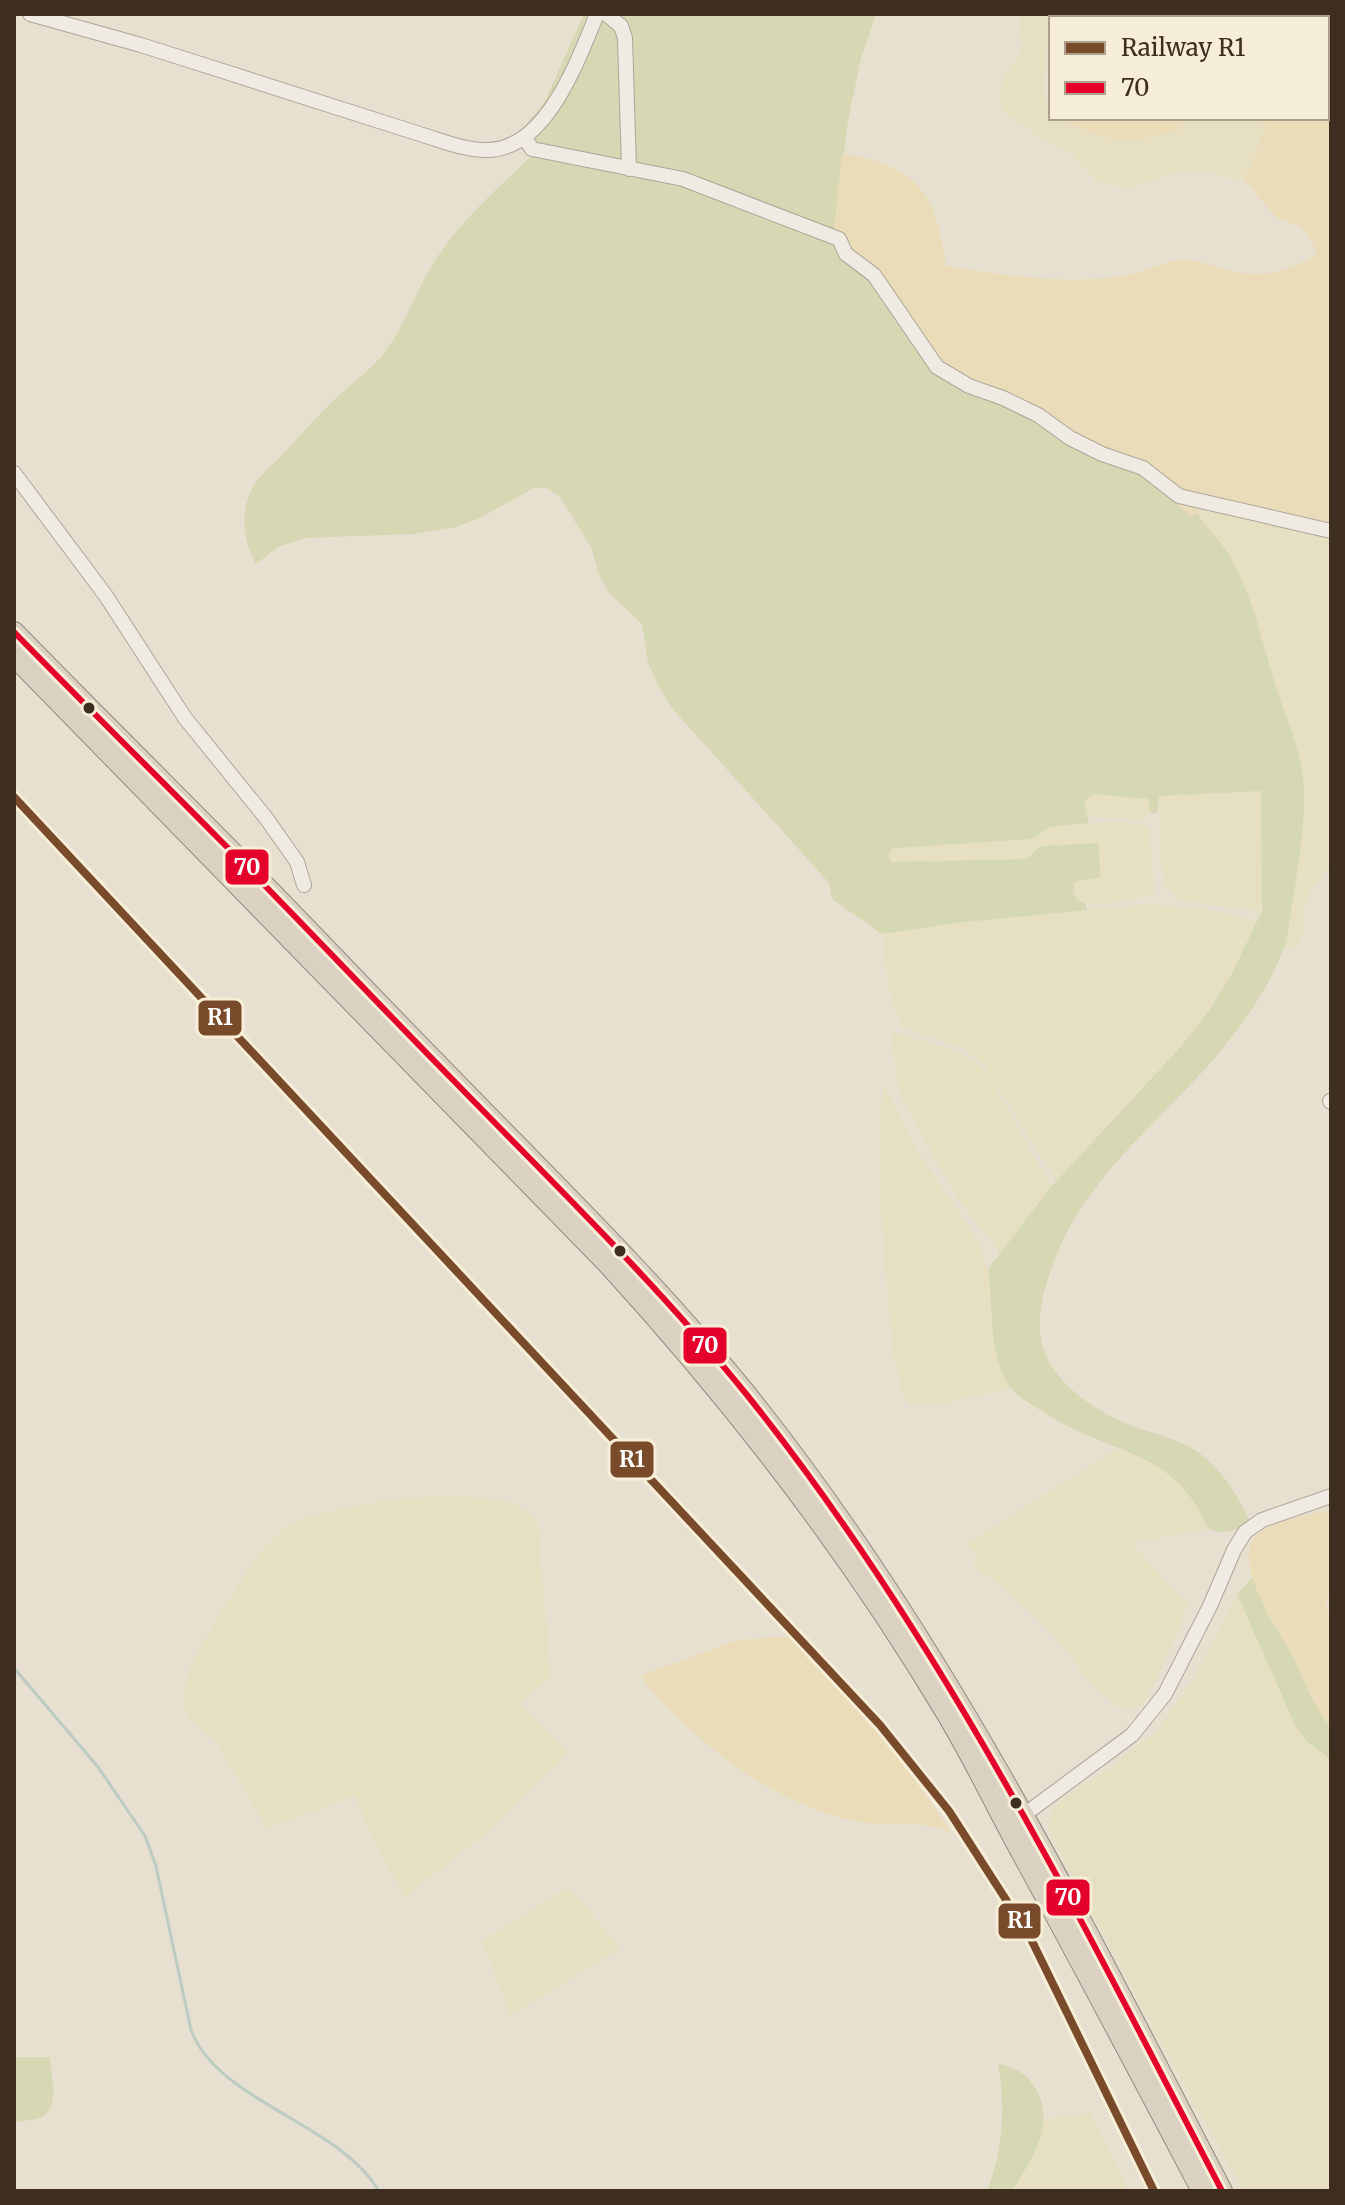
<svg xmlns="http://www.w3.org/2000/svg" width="1345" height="2205" font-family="Merriweather,serif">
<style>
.farmland{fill:#e6dfc2}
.green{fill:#d6d7b3}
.sand{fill:#eadcb9}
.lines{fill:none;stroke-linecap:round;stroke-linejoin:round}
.stream{stroke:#bcccc2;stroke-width:3}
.minor-casing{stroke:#ada599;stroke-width:16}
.highway-casing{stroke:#928b80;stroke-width:22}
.minor{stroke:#efebe3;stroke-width:14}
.highway{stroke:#dad1c2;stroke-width:20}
.bus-1-casing{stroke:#f7eed8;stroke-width:12}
.bus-1{stroke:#e4002b;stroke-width:6}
.rail-1-casing{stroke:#f7eed8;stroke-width:14}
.rail-1{stroke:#7a4b2a;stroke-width:8}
.bus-dot{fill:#3d2e20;stroke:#f7eed8;stroke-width:3}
.line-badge{stroke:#f7eed8;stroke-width:3}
.badge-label{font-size:22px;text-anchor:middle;font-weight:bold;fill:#fff}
</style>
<rect width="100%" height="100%" fill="#e7e0d1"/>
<path class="farmland" d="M1021,14h28l-5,82 7,15v7h7l17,9 31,11 71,-7 11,-13h68l11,7 -8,23 -13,26 -10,6 -23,-7 -25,-3 -61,18 -31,-7 -26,-28 -34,-17 -13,-12 -14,-7 -8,-9 -2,-14 4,-14 19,-31z
M1080,14h251v46l-4,-3v-39h-54l-3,-2 -1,2h-190z
M1199,507l132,27v329l-24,34 -4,16v22l-5,9 -7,3h-7l16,-107 3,-68 -54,-173 -51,-84z
M1262,791v120l-80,-10 -5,-3 -12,-14 -6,-25v-63z
M1094,794l54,5 2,12 -5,9 -57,-4 -4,-12 4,-6z
M1113,821l36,5 6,68 -41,9h-32l-8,-8 1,-13 -26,-37h-4l-19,14 -134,3 -4,-6 5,-8 140,-9 16,-12z
M1149,904l63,6 44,11 -24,52 -36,54 -140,154 -71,-115 -22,-18 -62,-21 -12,-38 -7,-55 73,-11z
M891,1031l59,18 19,8 12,10 11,13 59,107 -51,66 -43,-55 -58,-104z
M883,1081l38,75 49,72 11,20 9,32 5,66 16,42 -70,16 -29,1 -9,-8 -11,-49 -11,-132 -2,-81z
M1118,1448l22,8 31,18 22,25 15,30 -76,14 56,62 -29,70 -17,29 -12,5 -14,-3 -26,-23 -25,-34 -28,-31 -30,-28 -34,-25 5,-9 -12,-12z
M452,1496l46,3 17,5 22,15 14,157 -30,27 47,51 -73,72 -90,71 -32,-57 -18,-44 -88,32 -53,-89 -26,-22 -4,-11v-13l7,-29 21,-37 43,-69 29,-31 19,-9 55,-13 47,-7z
M1237,1594l59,133 12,15 23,18v431h-87l-82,-146 -110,-208 -4,-11 3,-15 14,-15 48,-30 44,-35 37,-54z
M568,1887l53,61 -110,68 -29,-75z
M1091,2112l37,79h-116l25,-47 6,-24z"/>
<path class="green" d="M584,14h292l-15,44 -13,63 -16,126 32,28 130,125 137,67 27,19 32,30 7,-3c11,17 27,31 36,49 21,39 29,80 42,122 9,29 23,57 27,87 6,42 -3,87 -9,128 -3,16 -4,33 -9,48 -12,36 -37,71 -60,100 -62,76 -137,124 -172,220 -8,22 -15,47 -11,72 7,41 52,71 89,86 23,9 47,13 68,27 24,18 39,41 51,68 -12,12 -25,15 -41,9 -32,-81 -99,-74 -163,-116 -11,-7 -27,-15 -34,-25 -24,-32 -17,-83 -23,-119l63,-82 131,-142 28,-36 22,-36 30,-62 -1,-120 -102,5 -2,17h-7l-2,-14 -54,-5 -6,4 -4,6 5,19 -40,4 -16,12 -140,9 -5,8 4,6 134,-3 15,-13 58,-3 1,34 -25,5c-4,10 0,19 11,22l1,6 -132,13 -73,11 -50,-35 -3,-16 -158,-176 -12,-20 -11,-24 -6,-39 -33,-31 -11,-21 -6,-23 -32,-52 -14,-9h-12l-54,30 -24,9 -44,7 -106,4 -28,9 -22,17c-12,-22 -16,-47 -6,-71 7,-16 19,-25 31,-37 18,-19 36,-40 55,-58 15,-14 31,-25 45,-41 22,-27 32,-60 50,-90 27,-45 69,-81 107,-117l-15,-22 21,-25z
M1253,1577l15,38 26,43 18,41 19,29v32l-23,-18 -12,-15 -59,-133z
M14,2057h36c1,18 11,51 -10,61 -8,3 -18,2 -26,5z
M998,2064c34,4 53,39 43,71 -6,19 -18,39 -29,56h-25c16,-40 19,-85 11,-127z"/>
<path class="sand" d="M1327,57l4,3v474l-132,-27 -2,6 -7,3 -45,-40 -96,-49 -90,-42 -84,-101 -43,-37 10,-94c75,13 95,39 104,113 54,9 137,21 189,7 17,-4 29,-12 47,-13 20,0 35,8 54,12 29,6 57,-2 81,-19l-10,-20 -10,-8 -19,-6 -36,-41 12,-19 12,-34 -10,-7h71z
M1058,118h130l-11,13 -48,10 -34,-6z
M1331,1510v82l-5,10 5,17v109c-17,-21 -25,-46 -37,-70 -14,-28 -59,-86 -41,-118 10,-18 58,-26 78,-30z
M795,1636c59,61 110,127 157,198 -33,-17 -63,-6 -97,-13 -83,-17 -153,-75 -209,-136l-4,-10 95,-35z"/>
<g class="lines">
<path class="stream" d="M14,1668l84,99 47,69 11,30 35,164c27,72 148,93 188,161"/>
<g class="minor-casing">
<path id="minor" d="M30,14l111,31 285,91c19,6 39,14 60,14 60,1 92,-90 111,-136
M606,14l15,12 4,12 4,131
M524,137l8,12 151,30 156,60 7,15 28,21 63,92 32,19 34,12 35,17 32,23 32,16 41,14 36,28 152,35
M14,473l92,123 79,122 81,100 31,44 7,23
M1330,1101l1,1
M1024,1815l108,-80 33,-41 45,-88 24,-56 11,-18 17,-12 69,-24"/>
</g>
<g class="highway-casing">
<path id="highway" d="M14,632c67,69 136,137 204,206 80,80 157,163 236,243 100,103 203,203 293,314 195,243 332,521 475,796
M14,656l593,607c128,140 244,290 341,453 24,40 44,82 66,123 64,117 126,234 188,352"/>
</g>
<use href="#minor" class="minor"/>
<use href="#highway" class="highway"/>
<g class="bus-1-casing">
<path id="bus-1" d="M14,632c67,69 136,137 204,206 80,80 157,163 236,243 100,103 203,203 293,314 195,243 332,521 475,796"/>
</g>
<use href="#bus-1" class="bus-1"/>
<g class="rail-1-casing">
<path id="rail-1" d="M14,797l866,928 69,86 81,126 124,254"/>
</g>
<use href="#rail-1" class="rail-1"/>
</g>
<g class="bus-dot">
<circle cx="89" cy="708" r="7"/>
<circle cx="620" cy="1251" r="7"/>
<circle cx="1016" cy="1803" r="7"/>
</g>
<g class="line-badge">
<rect x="224" y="848" width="46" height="38" rx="8" fill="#e4002b"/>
<rect x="197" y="999" width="46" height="38" rx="8" fill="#7a4b2a"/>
<rect x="682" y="1326" width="46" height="39" rx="8" fill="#e4002b"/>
<rect x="609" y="1440" width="46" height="39" rx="8" fill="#7a4b2a"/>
<rect x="1045" y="1878" width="46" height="39" rx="8" fill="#e4002b"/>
<rect x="997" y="1902" width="45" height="38" rx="8" fill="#7a4b2a"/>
</g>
<g class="badge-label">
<text x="247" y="875">70</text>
<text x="220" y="1025">R1</text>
<text x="705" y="1353">70</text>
<text x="632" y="1467">R1</text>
<text x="1068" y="1905">70</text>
<text x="1020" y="1928">R1</text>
</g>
<rect width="1345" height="2205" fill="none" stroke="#3d2e20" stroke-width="32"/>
<rect x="1049" y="16" width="280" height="104" fill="#f7eed8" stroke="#ada18e" stroke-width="2"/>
<rect x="1065" y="42" width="40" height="12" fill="#7a4b2a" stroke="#ada18e" stroke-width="2"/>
<text x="1121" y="56" font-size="24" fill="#3d2e20">Railway R1</text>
<rect x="1065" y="82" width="40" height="12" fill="#e4002b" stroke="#ada18e" stroke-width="2"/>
<text x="1121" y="96" font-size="24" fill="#3d2e20">70</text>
</svg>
